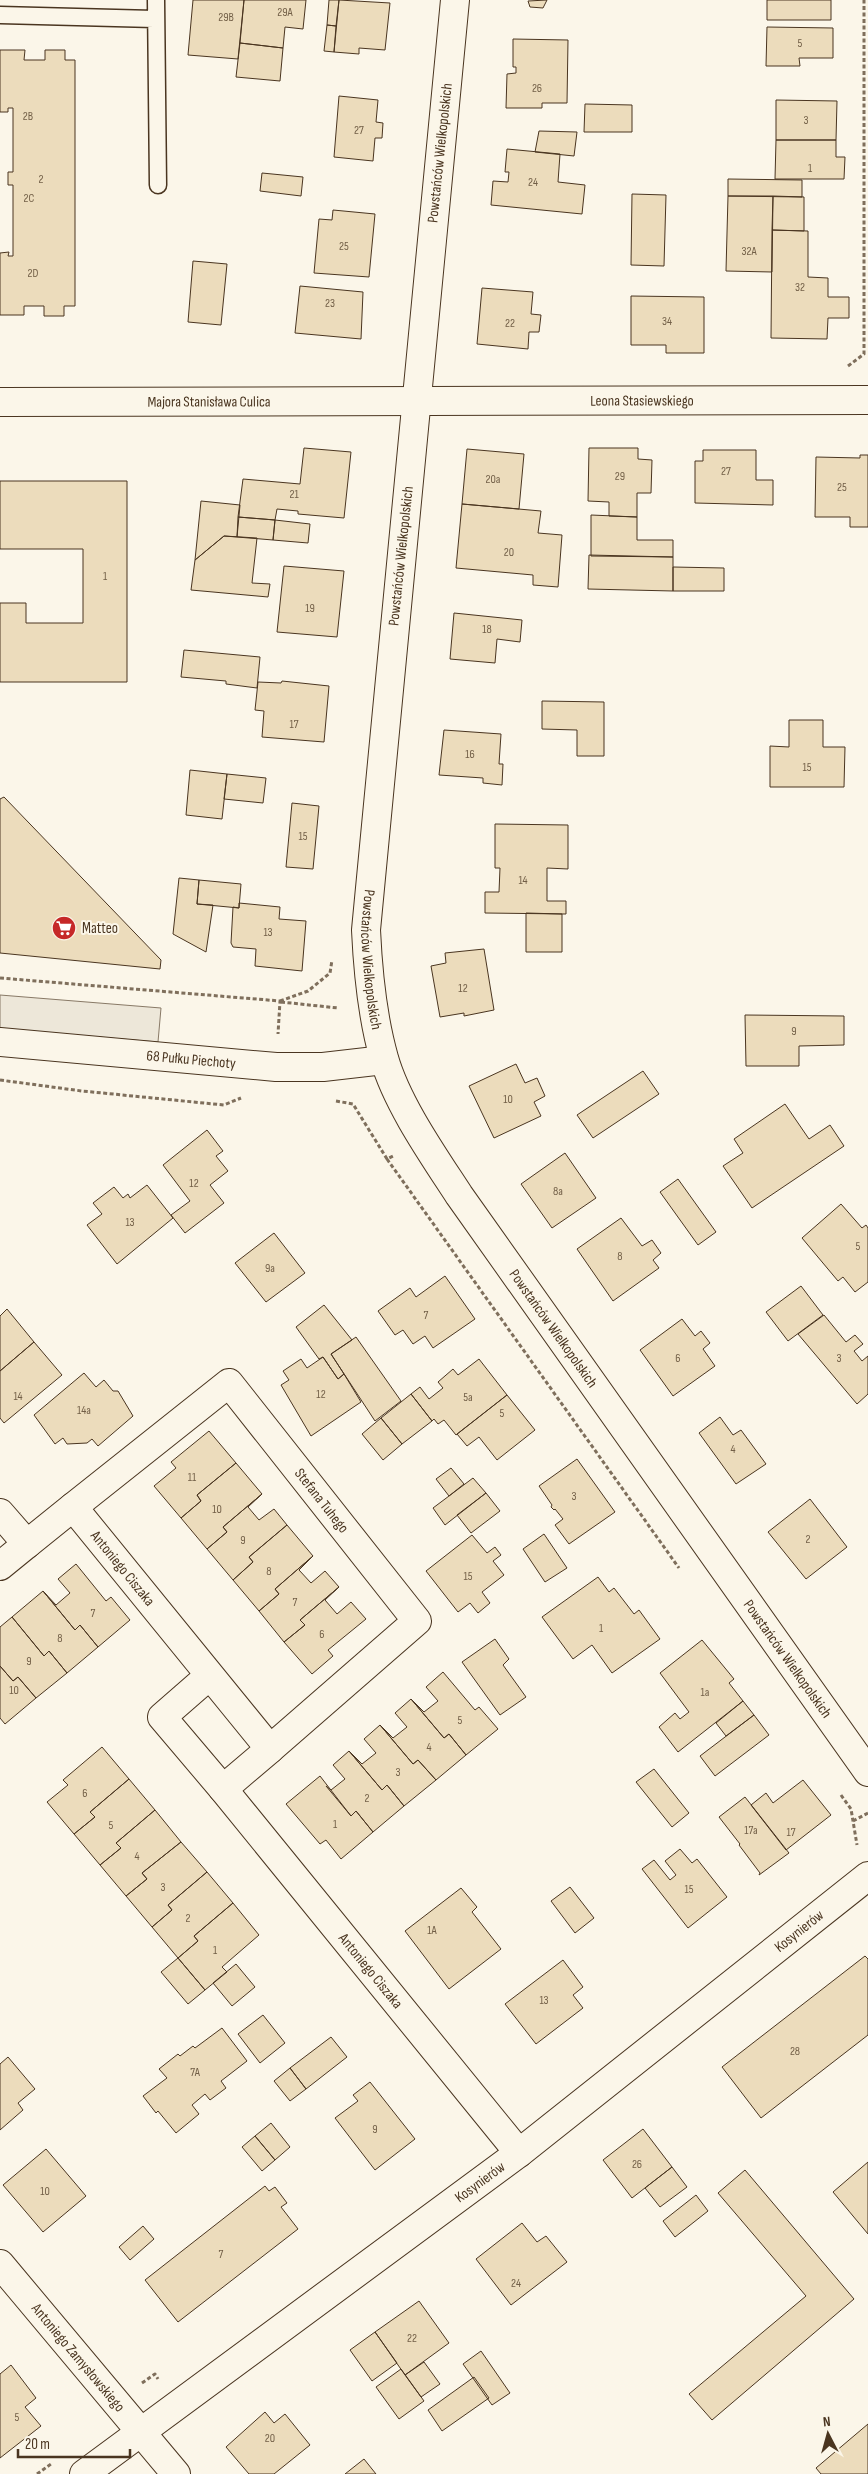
<svg xmlns="http://www.w3.org/2000/svg" width="868" height="2474" font-family="'Sofia Sans Condensed',sans-serif">
<style>
.parking{fill:#ede7d9;stroke:#887966}
.building{fill:#ecdcbc;stroke:#4a3520}
.lines{fill:none;stroke-linecap:round;stroke-linejoin:round}
.lane-casing{stroke:#4a3520;stroke-width:19}
.street-casing{stroke:#4a3520;stroke-width:30}
.path{stroke:#7f6f5c;stroke-width:3;stroke-dasharray:4 2.5;stroke-linecap:butt}
.lane{stroke:#fbf6e9;stroke-width:16}
.street{stroke:#fbf6e9;stroke-width:28}
.labels{text-anchor:middle;dominant-baseline:central;stroke-width:4;stroke-linejoin:round;paint-order:stroke}
.number-label{font-size:12px;fill:#725f47}
.street-label{font-size:15px;fill:#4a3520;stroke:#fbf6e9}
.poi-label{font-size:15px;fill:#4a3520;stroke:#fbf6e9;text-anchor:start}
</style>
<rect width="100%" height="100%" fill="#fbf6e9"/>
<path class="parking" d="M0,995l161,13 -3,34 -158,-13z"/>
<path class="building" d="M193,0h51l-6,59 -50,-4z
M244,0h62l-3,29 -18,-2 -2,21 -43,-5z
M329,0h10l-3,26 -9,-1z
M339,0l51,3 -5,47 -26,-2v6l-25,-2z
M547,0l-4,8 -13,-1 -2,-6z
M767,0h64v20h-64z
M327,25l9,1 -2,26 -10,-1z
M767,27l66,1v30h-34l1,8h-34z
M513,39l55,1 -1,63h-25v5h-36l1,-34 9,-1v-6h-3z
M240,43l43,5 -3,33 -44,-4z
M0,50h25l-1,10h21v-10h20v10h10v246h-11v10h-20v-10h-20v9h-24v-62l9,-1 -1,4h5v-71h-5v-13h5v-64h-5v4h-8z
M339,96l39,4 -2,22 7,1 -1,15h-7l-2,23 -39,-4z
M776,100l61,1 -1,39h-60z
M585,104l47,1v27h-48z
M539,131l38,1 -3,24 -39,-4z
M776,140h60v17h9l-1,22h-69z
M507,149l53,5 -2,28 27,3 -3,29 -91,-9 2,-24 15,1 1,-10h-4z
M262,173l41,4 -2,19 -41,-5z
M728,179l74,1v17l-74,-1z
M632,194l34,1 -2,71 -33,-1z
M728,196h45l-1,76 -46,-1z
M773,196l31,1v34l-32,-1z
M333,210l42,4 -6,63 -55,-4 5,-54 13,1z
M772,230l36,1v46l20,1v19h21v21h-21l-1,21 -56,-1z
M193,261l34,3 -6,61 -33,-3z
M300,286l63,6 -2,47 -66,-6z
M482,288l51,4 -2,22 10,1 -2,17h-10l-1,17 -51,-5z
M631,296l73,1v56h-38v-8h-35z
M304,448l47,4 -7,66 -46,-4v-3l-21,-2 -2,11 -37,-3 5,-38 57,5z
M589,448h49v11l14,1 -1,33h-14v24l-28,-1v-14l-21,-1z
M467,449l57,5 -5,55 -57,-5z
M703,450h53v30h17v25l-78,-2v-42h8z
M860,455h8v72h-18v-10h-35l1,-60 44,1z
M0,481h127v201h-127v-79h26v20h57v-74h-83z
M201,501l39,4 -3,32 -13,-1 -29,24z
M462,504l79,7 -3,22 24,2 -4,52 -25,-2v-10l-77,-7z
M591,515l46,2v23h36v17l-82,-1z
M238,517l37,3 -2,20 -36,-3z
M275,520l35,4 -2,19 -35,-3z
M224,536l33,2 -5,45 18,1 -2,13 -77,-7 4,-30z
M589,555l84,2v34l-85,-2z
M284,566l60,5 -7,66 -60,-5z
M673,567l51,1v23h-51z
M454,613l68,7 -2,22 -23,-3 -2,24 -45,-4z
M184,650l76,7 -3,31 -31,-4v-3l-45,-4z
M282,681l47,5 -5,56 -62,-5 2,-26 -9,-1 3,-28 23,1z
M542,701l62,1v54h-27v-26l-35,-1z
M789,720h34v27h22l-1,40h-74v-41l19,1z
M444,730l57,4 -2,30h4l-1,21 -19,-2v-5l-44,-3z
M190,770l37,4 -5,45 -36,-4z
M227,774l39,4 -3,25 -39,-4z
M4,797l157,163 -1,9 -160,-16v-154z
M292,803l27,3 -6,63 -27,-2z
M495,824l73,1v44l-21,-1v33h19v13l-81,-1v-21h14l1,-24h-5z
M179,878l20,2 -2,24 16,1 -7,47 -33,-18z
M199,880l42,4 -2,24 -42,-4z
M239,903l41,4 -1,12 27,2 -4,50 -47,-5 1,-17 -23,-2 -2,-4 2,-36 6,1z
M526,913l36,1v38h-36z
M484,949l10,61 -30,6v-3l-24,4 -9,-51 15,-3 -1,-10z
M745,1015l99,1v29l-45,1v20h-53z
M516,1064l9,19 12,-5 8,18 -11,6 7,14 -47,22 -25,-52z
M643,1071l16,23 -66,44 -16,-23z
M785,1104l24,35 21,-14 14,21 -92,62 -29,-42 20,-13 -9,-14z
M207,1130l16,21 -7,5 12,15 -18,14 14,18 -39,30 -14,-18 19,-14 -27,-36z
M565,1153l31,45 -44,30 -31,-44z
M678,1179l38,53 -18,13 -38,-53z
M147,1185l26,33 -56,46 -30,-39 15,-11 -9,-11 21,-16 9,11 5,-4 2,4z
M841,1204l21,24 4,-3 2,3v54l-13,10 -12,-15 -5,4 -36,-43z
M621,1218l21,28 10,-6 9,13 -8,7 6,8 -46,33 -36,-52z
M274,1233l31,40 -39,29 -31,-39z
M445,1276l30,43 -42,29 -8,-12 -12,8 -10,-14 -8,5 -17,-24 32,-23 6,9z
M801,1286l22,29 -35,26 -22,-29z
M324,1305l28,35 -21,14 13,20 -6,5 -15,-22 -4,2 -23,-32z
M7,1309l27,33 -34,29v-55z
M824,1315l22,27 9,-7 8,9 -9,7 8,10 6,-5v38l-11,10 -59,-70z
M682,1319l13,17 6,-5 9,12 -7,6 12,17 -42,30 -33,-46z
M356,1337l45,64 -26,20 -44,-67z
M34,1342l28,33 -58,48 -4,-5v-47z
M323,1357l15,22 6,-5 17,28 -50,34 -30,-51 8,-5 -6,-9 18,-12 6,9z
M479,1359l28,36 -51,40 -12,-15 -6,4 -4,-5 -2,2 -21,-27 9,-7 9,12 14,-11 -5,-6 15,-13 5,6z
M84,1373l12,14 8,-7 9,11h5l15,25 -35,30 -6,-7 -5,4 -20,1 -4,-6 -8,6 -21,-29z
M411,1394l21,27 -30,23 -21,-26z
M507,1395l28,35 -38,30 -18,-23 -12,9 -10,-12z
M720,1417l13,18 8,-5 25,34 -30,20 -37,-51z
M381,1418l21,26 -19,16 -21,-26z
M209,1431l27,32 -39,32 4,6 -20,17 -27,-32 22,-18 -5,-6z
M577,1459l38,53 -46,32 -14,-19 8,-6 -8,-10 -1,1 -3,-3 1,-2 -13,-19z
M236,1463l26,31 -39,33 4,5 -20,17 -26,-31 20,-17 -4,-6z
M451,1468l13,16 -15,12 -13,-17z
M473,1478l13,15 -41,32 -12,-17z
M486,1493l14,18 -29,22 -14,-18z
M262,1494l-14,13 11,13 15,-11 13,16 -38,32 4,5 -20,18 -26,-31 20,-17 -4,-5z
M810,1499l37,48 -41,32 -38,-47z
M287,1525l26,31 -38,33 4,5 -20,17 -26,-31 20,-18 -4,-5z
M544,1534l23,34 -22,14 -22,-33z
M472,1535l15,18 8,-6 6,8 -8,6 11,14 -22,17 8,11 -12,10 -8,-10 -12,9 -32,-41z
M313,1556l-14,14 12,13 14,-12 14,16 -39,33 5,5 -21,17 -25,-31 20,-17 -4,-5z
M76,1564l30,37 5,-4 19,23 -32,27 -18,-22 -5,5 -32,-39 13,14 14,-12 -12,-14z
M598,1577l11,15 5,-4 20,26 5,-4 21,29 -48,34 -20,-28 -19,14 -31,-42z
M339,1587l-14,13 12,14 14,-12 15,17 -38,31 5,6 -21,18 -28,-32 21,-17 -5,-5z
M43,1591l32,39 5,-5 18,22 -31,26 -18,-22 -5,5 -32,-39z
M12,1617l32,39 5,-5 18,22 -31,25 -18,-21 -5,4 -13,-15v-39z
M495,1639l14,20 -6,6 23,32 -26,18 -38,-53z
M702,1640l32,39 -5,4 14,18 -65,51 -19,-25 16,-14 5,6 9,-7 -29,-39z
M0,1666l13,15 5,-4 18,21 -31,26 -5,-6z
M443,1672l32,38 4,-3 19,22 -32,26 -17,-21 -5,4 -33,-39 13,13 14,-11 -12,-14z
M411,1699l33,39 5,-4 17,21 -30,25 -18,-20 -5,4 -33,-39 13,13 14,-11 -12,-14z
M743,1701l11,14 -28,21 -10,-13z
M754,1715l15,20 -54,41 -15,-20z
M380,1725l33,39 5,-4 18,20 -32,26 -17,-21 -5,5 -33,-39 13,13 14,-11 -12,-14z
M102,1747l27,32 -39,33 5,5 -21,17 -27,-32 21,-17 -5,-5z
M349,1751l33,39 5,-5 17,21 -31,26 -17,-21 -5,5 -25,-30 5,4 14,-11 -12,-14z
M654,1769l35,44 -17,14 -36,-45z
M320,1776l31,40 5,-5 17,21 -32,27 -15,-19 -6,4 -34,-40z
M129,1779l26,31 -39,33 5,5 -21,17 -26,-31 21,-17 -5,-5z
M803,1780l28,35 -45,35 -35,-45 15,-12 7,10z
M745,1797l44,56 -30,22 1,-2 -21,-28 1,-1 -21,-27z
M155,1810l26,32 -39,31 5,6 -21,17 -26,-31 21,-17 -5,-5z
M181,1842l26,30 -39,33 4,5 -20,17 -26,-31 21,-17 -5,-6z
M680,1849l12,14 5,-4 30,38 -39,31 -46,-59 12,-9 16,20 6,-5 -11,-14z
M207,1872l26,31 -39,33 4,5 -20,17 -26,-31 20,-17 -4,-5z
M570,1887l24,31 -19,15 -24,-32z
M461,1888l16,19 -5,5 29,37 -52,40 -44,-58z
M233,1903l26,32 -37,32 5,5 -22,18 -27,-32 20,-17 -4,-5z
M865,1956l3,3v76l-107,83 -39,-51z
M178,1958l27,32 -17,14 -27,-32z
M563,1960l20,27 -10,8 10,13 -47,36 -31,-40z
M236,1964l19,23 -23,19 -19,-23z
M263,2015l22,28 -25,20 -22,-29z
M222,2028l25,33 -26,20 5,7 -16,12 -5,-6 -13,11 7,9 -23,19 -18,-22 -2,2 -13,-17 24,-18 -8,-9 19,-15 2,2 13,-10 2,2z
M331,2037l16,20 -41,32 -16,-21z
M8,2057l27,32 -17,14 5,7 -23,20v-66z
M290,2068l16,21 -16,12 -16,-20z
M370,2082l45,57 -40,31 -40,-52 23,-17 -5,-6z
M271,2123l19,24 -15,13 -20,-24z
M643,2129l29,38 -40,31 -29,-38z
M255,2136l20,24 -13,11 -20,-24z
M46,2149l40,47 -43,36 -40,-47z
M868,2162v72l-35,-42z
M672,2167l15,20 -27,20 -15,-19z
M745,2170l109,129 -142,121 -23,-26 117,-98 -88,-103z
M265,2186l4,5 6,-4 12,16 -6,4 17,22 -120,93 -33,-42z
M696,2195l12,16 -33,26 -12,-16z
M522,2223l15,19 9,-6 21,26 -56,43 -35,-46z
M143,2226l11,13 -24,21 -11,-13z
M419,2301l30,42 -44,32 -30,-43z
M375,2332l22,31 -25,18 -22,-31z
M481,2351l29,42 -18,12 -29,-41z
M424,2362l16,22 -19,13 -16,-22z
M11,2365l25,33 -11,9 16,19 -41,32v-84z
M401,2369l23,32 -25,18 -23,-32z
M474,2377l15,21 -47,33 -14,-21z
M265,2412l9,11 11,-9 25,31 -36,29h-25l-23,-27z
M868,2424v50h-47l-5,-6z
M364,2459l12,15h-31z"/>
<g class="lines">
<g class="lane-casing">
<path id="lane" d="M156,0l2,185
M0,15l154,4"/>
</g>
<g class="street-casing">
<g id="street">
<path id="s1" d="M455,0l-89,930c2,43 6,86 18,128 13,46 49,97 75,137l409,577"/>
<path id="s2" d="M0,402l868,-2"/>
<path id="s3" d="M0,1042l276,25h47l61,-7"/>
<path id="s4" d="M73,1507l156,-124 188,238 -147,128"/>
<path id="s5" d="M0,1513l27,31 46,-37 197,242 -47,40"/>
<path d="M0,1566l27,-22"/>
<path id="s6" d="M209,1676l-47,41 61,72 296,364"/>
<path id="s7" d="M0,2264l176,210"/>
<path id="s8" d="M84,2474l435,-321 349,-277"/>
</g>
</g>
<path class="path" d="M848,366l16,-12v-354
M0,978l280,23 -2,33
M280,1001l28,-10 22,-18 2,-13
M281,1002l57,6
M0,1080l82,11 142,14 17,-7
M336,1101l17,3 34,55 6,-3
M387,1159l292,409
M841,1795l10,14 6,36
M853,1821l15,-8
M142,2383l13,-9 3,5
M37,2474l14,-10"/>
<use href="#lane" class="lane"/>
<use href="#street" class="street"/>
</g>
<defs>
<g id="supermarket-disc" transform="scale(1.25)"><circle r="9.5" fill="#c62828" stroke="#fbf6e9"/><path d="M-6-5.5h2.5l.6 2H6L4.5 2H-2.5L-4.4-4H-6ZM-1.5 3.2a1.3 1.3 0 1 0 .1 0ZM3 3.2a1.3 1.3 0 1 0 .1 0Z" fill="#fff"/></g>
</defs>
<g fill-rule="evenodd">
<use href="#supermarket-disc" x="64" y="928"/>
</g>
<g class="labels">
<g class="number-label">
<text x="285" y="12">29A</text>
<text x="226" y="17">29B</text>
<text x="800" y="43">5</text>
<text x="537" y="88">26</text>
<text x="28" y="116">2B</text>
<text x="806" y="120">3</text>
<text x="359" y="130">27</text>
<text x="810" y="168">1</text>
<text x="41" y="179">2</text>
<text x="533" y="182">24</text>
<text x="29" y="198">2C</text>
<text x="344" y="246">25</text>
<text x="749" y="251">32A</text>
<text x="33" y="273">2D</text>
<text x="800" y="287">32</text>
<text x="330" y="303">23</text>
<text x="667" y="321">34</text>
<text x="510" y="323">22</text>
<text x="726" y="471">27</text>
<text x="620" y="476">29</text>
<text x="493" y="479">20a</text>
<text x="842" y="487">25</text>
<text x="294" y="494">21</text>
<text x="509" y="552">20</text>
<text x="105" y="576">1</text>
<text x="310" y="608">19</text>
<text x="487" y="629">18</text>
<text x="294" y="724">17</text>
<text x="470" y="754">16</text>
<text x="807" y="767">15</text>
<text x="303" y="836">15</text>
<text x="523" y="880">14</text>
<text x="268" y="932">13</text>
<text x="463" y="988">12</text>
<text x="794" y="1031">9</text>
<text x="508" y="1099">10</text>
<text x="194" y="1183">12</text>
<text x="558" y="1191">8a</text>
<text x="130" y="1222">13</text>
<text x="858" y="1246">5</text>
<text x="620" y="1256">8</text>
<text x="270" y="1268">9a</text>
<text x="426" y="1315">7</text>
<text x="678" y="1358">6</text>
<text x="839" y="1358">3</text>
<text x="321" y="1394">12</text>
<text x="18" y="1396">14</text>
<text x="468" y="1397">5a</text>
<text x="84" y="1410">14a</text>
<text x="502" y="1413">5</text>
<text x="733" y="1449">4</text>
<text x="192" y="1477">11</text>
<text x="574" y="1496">3</text>
<text x="217" y="1509">10</text>
<text x="808" y="1539">2</text>
<text x="243" y="1540">9</text>
<text x="269" y="1571">8</text>
<text x="468" y="1576">15</text>
<text x="295" y="1602">7</text>
<text x="93" y="1613">7</text>
<text x="601" y="1628">1</text>
<text x="322" y="1634">6</text>
<text x="60" y="1638">8</text>
<text x="29" y="1661">9</text>
<text x="14" y="1690">10</text>
<text x="705" y="1692">1a</text>
<text x="460" y="1720">5</text>
<text x="429" y="1747">4</text>
<text x="398" y="1772">3</text>
<text x="85" y="1793">6</text>
<text x="367" y="1798">2</text>
<text x="335" y="1824">1</text>
<text x="111" y="1825">5</text>
<text x="751" y="1830">17a</text>
<text x="791" y="1832">17</text>
<text x="137" y="1856">4</text>
<text x="163" y="1887">3</text>
<text x="689" y="1889">15</text>
<text x="188" y="1918">2</text>
<text x="432" y="1930">1A</text>
<text x="215" y="1950">1</text>
<text x="544" y="2000">13</text>
<text x="795" y="2051">28</text>
<text x="195" y="2072">7A</text>
<text x="375" y="2129">9</text>
<text x="637" y="2164">26</text>
<text x="45" y="2191">10</text>
<text x="221" y="2254">7</text>
<text x="516" y="2283">24</text>
<text x="412" y="2338">22</text>
<text x="17" y="2417">5</text>
<text x="270" y="2438">20</text>
</g>
<g class="street-label">
<text transform="translate(440 153) rotate(-84)">Powstańców Wielkopolskich</text>
<text stroke="none"><textPath href="#s2" startOffset="642">Leona Stasiewskiego</textPath></text>
<text stroke="none"><textPath href="#s2" startOffset="209">Majora Stanisława Culica</textPath></text>
<text transform="translate(401 556) rotate(-84)">Powstańców Wielkopolskich</text>
<text stroke="none"><textPath href="#s1" startOffset="964">Powstańców Wielkopolskich</textPath></text>
<text stroke="none"><textPath href="#s3" startOffset="192">68 Pułku Piechoty</textPath></text>
<text stroke="none"><textPath href="#s1" startOffset="1384">Powstańców Wielkopolskich</textPath></text>
<text stroke="none"><textPath href="#s4" startOffset="349">Stefana Tuhego</textPath></text>
<text stroke="none"><textPath href="#s5" startOffset="179">Antoniego Ciszaka</textPath></text>
<text stroke="none"><textPath href="#s1" startOffset="1789">Powstańców Wielkopolskich</textPath></text>
<text stroke="none"><textPath href="#s8" startOffset="898">Kosynierów</textPath></text>
<text stroke="none"><textPath href="#s6" startOffset="391">Antoniego Ciszaka</textPath></text>
<text stroke="none"><textPath href="#s8" startOffset="492">Kosynierów</textPath></text>
<text stroke="none"><textPath href="#s7" startOffset="122">Antoniego Zamysłowskiego</textPath></text>
</g>
<g class="poi-label">
<text x="82" y="928">Matteo</text>
</g>
</g>
<g transform="translate(828 2434) rotate(354)" stroke="#fbf6e9" stroke-width="4" paint-order="stroke">
<path d="M0-4L9 19L0 12L-9 19Z" fill="#4a3520"/>
<text y="-8" font-size="14" font-weight="bold" text-anchor="middle" fill="#4a3520">N</text>
</g>
<path d="M18 2449v8h112v-8" fill="none" stroke="#4a3520" stroke-width="2.5"/>
<text x="25" y="2449" font-size="15" fill="#4a3520" stroke="#fbf6e9" stroke-width="4" paint-order="stroke">20 m</text>
</svg>
